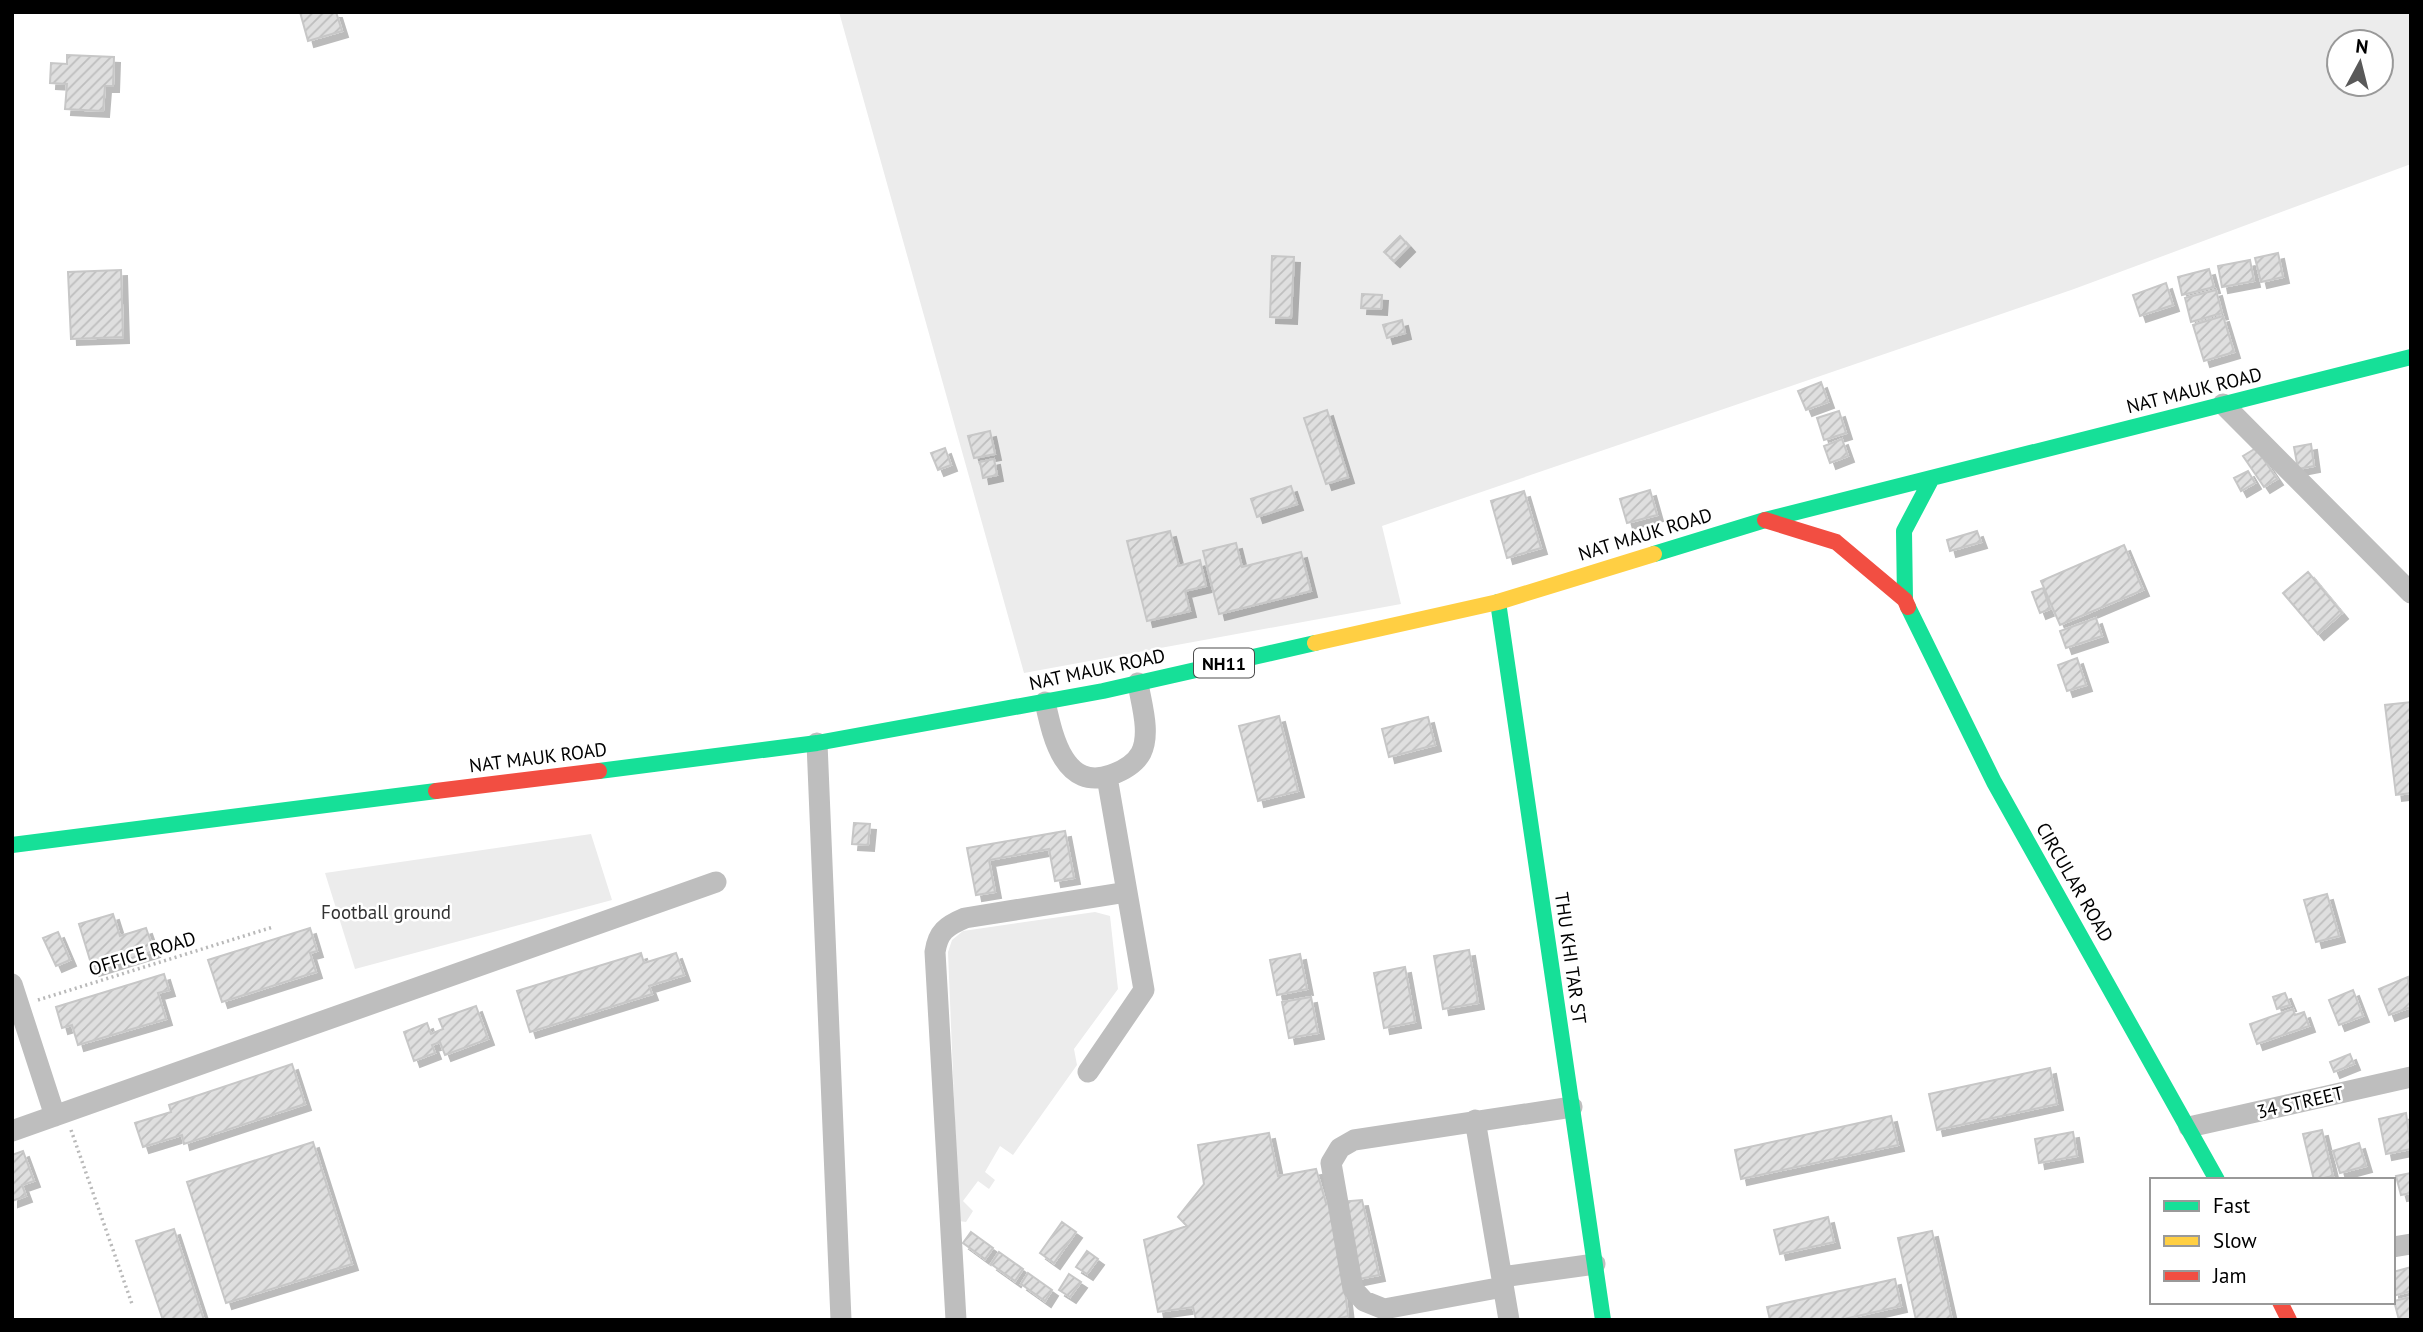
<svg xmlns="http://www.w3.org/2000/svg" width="2423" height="1332" font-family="'PT Sans',sans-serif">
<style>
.green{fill:#ececec;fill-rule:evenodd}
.building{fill:url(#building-hatch);stroke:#c7c7c7;stroke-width:2;filter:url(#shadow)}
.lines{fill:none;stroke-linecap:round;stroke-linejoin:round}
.path{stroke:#b9b9b9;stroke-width:3.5;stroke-dasharray:2 3.5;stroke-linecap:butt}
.street{stroke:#bebebe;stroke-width:21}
.fast{stroke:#16e098;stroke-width:16}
.slow{stroke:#ffcf43;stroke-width:16}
.jam{stroke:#f24e42;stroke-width:16}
.labels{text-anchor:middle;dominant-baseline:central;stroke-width:5;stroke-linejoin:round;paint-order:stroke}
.shield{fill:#fff;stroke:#4c4c4c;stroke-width:2}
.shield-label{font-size:18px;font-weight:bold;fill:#000}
.street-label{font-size:19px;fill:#000;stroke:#fff}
.park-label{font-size:19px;fill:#333;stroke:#fff}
</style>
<defs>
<pattern id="building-hatch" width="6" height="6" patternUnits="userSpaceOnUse" patternTransform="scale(1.75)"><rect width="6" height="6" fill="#dfdfdf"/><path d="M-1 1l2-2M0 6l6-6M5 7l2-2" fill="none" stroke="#bebebe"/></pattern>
<filter id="shadow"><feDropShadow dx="6" dy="6" stdDeviation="0" flood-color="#0004"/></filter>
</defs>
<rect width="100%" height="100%" fill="#fff"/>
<path class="green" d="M839,12h1572v152l-337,125 -692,237 19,78 -377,69zM2339,42h42v42h-42z
M591,834l21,66 -257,69 -30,-96z
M1095,912l15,4 8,73 -44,60 3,16 -64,90 -13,-9 -15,26 10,8 -6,9 -11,-8 -15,20 10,10 -7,11 -7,-1 -11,-269 4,-12 11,-9z"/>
<path class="building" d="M300,12h36l6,19 -34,10z
M67,55l47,2 -1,29h-8l-2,25 -38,-2 2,-25 -17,-1 1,-20 16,1z
M1400,236l9,10 -15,15 -10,-9z
M2278,253l5,24 -22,5 -6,-24z
M1272,256l22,1 -3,61 -21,-1z
M2250,260l4,21 -32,6 -4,-21z
M2209,269l5,18 -32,8 -4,-18z
M121,270l2,67 -52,2 -3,-67z
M2166,283l7,22 -33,11 -7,-21z
M2216,290l6,23 -31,9 -6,-24z
M1362,294l20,1 -1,14 -20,-1z
M2223,316l11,36 -30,9 -11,-36z
M1402,320l3,13 -18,5 -4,-13z
M1821,382l7,20 -22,8 -8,-19z
M1327,410l21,67 -22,7 -22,-66z
M1839,411l7,22 -22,7 -7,-22z
M990,431l5,23 -21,4 -6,-22z
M1842,439l6,17 -18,7 -6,-17z
M2311,444l3,22 -16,3 -4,-22z
M945,448l6,17 -13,5 -7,-17z
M2256,448l21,31 -13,8 -21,-31z
M994,459l3,16 -14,3 -3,-16z
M2248,471l7,12 -14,8 -7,-13z
M1291,486l6,18 -40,13 -6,-18z
M1650,490l7,25 -30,8 -7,-24z
M1524,491l17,57 -34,10 -16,-57z
M1170,531l9,35 21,-6 6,26 -21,5 5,20 -43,10 -20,-80z
M1977,531l4,11 -31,9 -3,-11z
M1236,543l6,24 59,-15 10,39 -92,23 -16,-63z
M2124,545l19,45 -83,35 -19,-44z
M2308,572l34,41 -24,21 -35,-41z
M2043,588l7,21 -10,4 -8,-21z
M2096,618l6,18 -36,12 -6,-17z
M2077,658l9,27 -19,6 -9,-26z
M2411,702v91l-15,2 -11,-90z
M1279,716l19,75 -40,10 -19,-75z
M1428,717l7,28 -46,12 -7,-28z
M854,823l16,1 -2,21 -16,-1z
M1065,831l9,47 -19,3 -6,-32 -60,11 6,32 -19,3 -9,-47z
M2327,894l12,42 -23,6 -12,-42z
M113,914l7,22 26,-8 8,23 -61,19 -14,-46z
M310,928l7,23 -7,2 6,19 -94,30 -14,-42z
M58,932l12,28 -14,6 -13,-28z
M1469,950l9,53 -35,6 -9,-53z
M641,953l3,10 32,-10 8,22 -35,11 3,8 -122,38 -13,-41z
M1300,954l7,35 -30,6 -7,-35z
M1405,967l10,55 -31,6 -10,-55z
M164,974l5,16 -11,3 8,26 -88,26 -6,-20 -10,3 -6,-21z
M2408,977l3,30 -22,8 -10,-26z
M2353,990l10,26 -24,9 -10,-25z
M2285,993l5,12 -13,4 -4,-12z
M1311,997l7,36 -29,5 -7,-36z
M476,1006l12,33 -43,16 -5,-13 -8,3 3,8 -21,8 -10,-29 23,-9 4,11 12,-5 -4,-10z
M2293,1009l2,6 9,-3 5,14 -52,18 -7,-20z
M2350,1054l4,10 -20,8 -4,-10z
M292,1064l13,40 -121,40 -2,-9 -39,12 -8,-24 36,-11 -2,-7z
M2050,1068l7,36 -120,26 -8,-36z
M2406,1113l5,36 -25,5 -7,-35z
M1891,1116l7,29 -157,34 -6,-29z
M2322,1130l11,46 -19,4 -11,-46z
M2073,1132l4,24 -38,7 -4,-24z
M1269,1133l9,43 38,-7 10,34 36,-3 17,75 -35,7 4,34 -14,4h-138l-3,-13 -35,5 -14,-72 43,-14 -9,-9 26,-33 -6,-39z
M313,1142l39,122 -126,39 -39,-121z
M2359,1143l7,23 -26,7 -7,-22z
M23,1151l11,30 -12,4 4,11 -14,5v-46z
M2411,1173v20l-10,2 -5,-19z
M1828,1217l6,25 -54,12 -6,-24z
M1062,1222l14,10 -22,31 -14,-10z
M174,1229l30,91h-41l-27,-79z
M1932,1231l20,89h-36l-18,-82z
M971,1232l22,16 -8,11 -22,-16z
M1087,1251l11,8 -11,15 -11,-7z
M999,1252l24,17 -8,12 -24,-17z
M2411,1267v24l-18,5v-24z
M1028,1273l24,17 -7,11 -24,-17z
M1069,1274l12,8 -11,15 -11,-7z
M1895,1279l6,27 -61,14h-70l-3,-13z
M2411,1297v23h-12l-5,-19z"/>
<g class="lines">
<path class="path" d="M38,1000l235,-73
M71,1130l61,174"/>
<path class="street" d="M2223,404l188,189
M1045,702c7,31 18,90 66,73 11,-4 24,-11 30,-22 10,-20 0,-50 -3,-70
M817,743l24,577
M12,984l43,132
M1088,1072l56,-82 -37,-213
M1475,1120l34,200
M2189,1127l222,-50
M12,1131l704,-249
M2393,1247l18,-3
M1502,1277l93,-13
M1503,1287l-119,22 -20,-8 -11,-12 -22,-126 9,-15 14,-8 218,-33
M956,1320l-21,-368c3,-20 11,-26 30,-34l162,-26"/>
<path class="fast" d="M1654,554l111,-34 646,-163
M1905,600l-1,-69 28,-53
M1498,602l105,718
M1908,607l86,175 223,398
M599,771l218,-28 286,-52 212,-48
M12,845l424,-54"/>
<path class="slow" d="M1315,643l183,-41 156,-48"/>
<path class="jam" d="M1765,520l71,22 69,58 3,7
M436,791l163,-20
M2280,1302l9,18"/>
</g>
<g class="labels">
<rect class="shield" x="1194" y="648.5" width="60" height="29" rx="5"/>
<g class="shield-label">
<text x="1224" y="663">NH11</text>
</g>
<g class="street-label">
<text transform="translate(2194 390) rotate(-14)">NAT MAUK ROAD</text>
<text transform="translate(1645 534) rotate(-17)">NAT MAUK ROAD</text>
<text transform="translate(1097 669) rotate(-12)">NAT MAUK ROAD</text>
<text transform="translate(538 757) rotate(-7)">NAT MAUK ROAD</text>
<text transform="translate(2075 882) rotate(60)">CIRCULAR ROAD</text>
<text transform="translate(142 953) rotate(-17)">OFFICE ROAD</text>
<text transform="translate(1571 958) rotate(82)">THU KHI TAR ST</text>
<text transform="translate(2300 1102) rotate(-13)">34 STREET</text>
</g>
<g class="park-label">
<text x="386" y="912">Football ground</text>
</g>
</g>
<rect width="2423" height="1332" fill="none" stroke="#000000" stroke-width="28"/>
<rect x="2150" y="1178" width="245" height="126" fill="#ffffff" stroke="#999999" stroke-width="2"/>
<rect x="2164" y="1201" width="35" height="10" fill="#16e098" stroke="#999999" stroke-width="2"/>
<text x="2213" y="1213" font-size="21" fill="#000000">Fast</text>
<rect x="2164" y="1236" width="35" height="10" fill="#ffcf43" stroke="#999999" stroke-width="2"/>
<text x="2213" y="1248" font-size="21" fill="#000000">Slow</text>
<rect x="2164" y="1271" width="35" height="10" fill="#f24e42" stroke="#999999" stroke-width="2"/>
<text x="2213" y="1283" font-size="21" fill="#000000">Jam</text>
<g transform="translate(2360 63) rotate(7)"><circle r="33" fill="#ffffff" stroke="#999999" stroke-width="2"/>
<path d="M0-5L12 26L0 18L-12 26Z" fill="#595959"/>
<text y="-10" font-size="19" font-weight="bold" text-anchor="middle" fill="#000000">N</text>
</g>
</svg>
